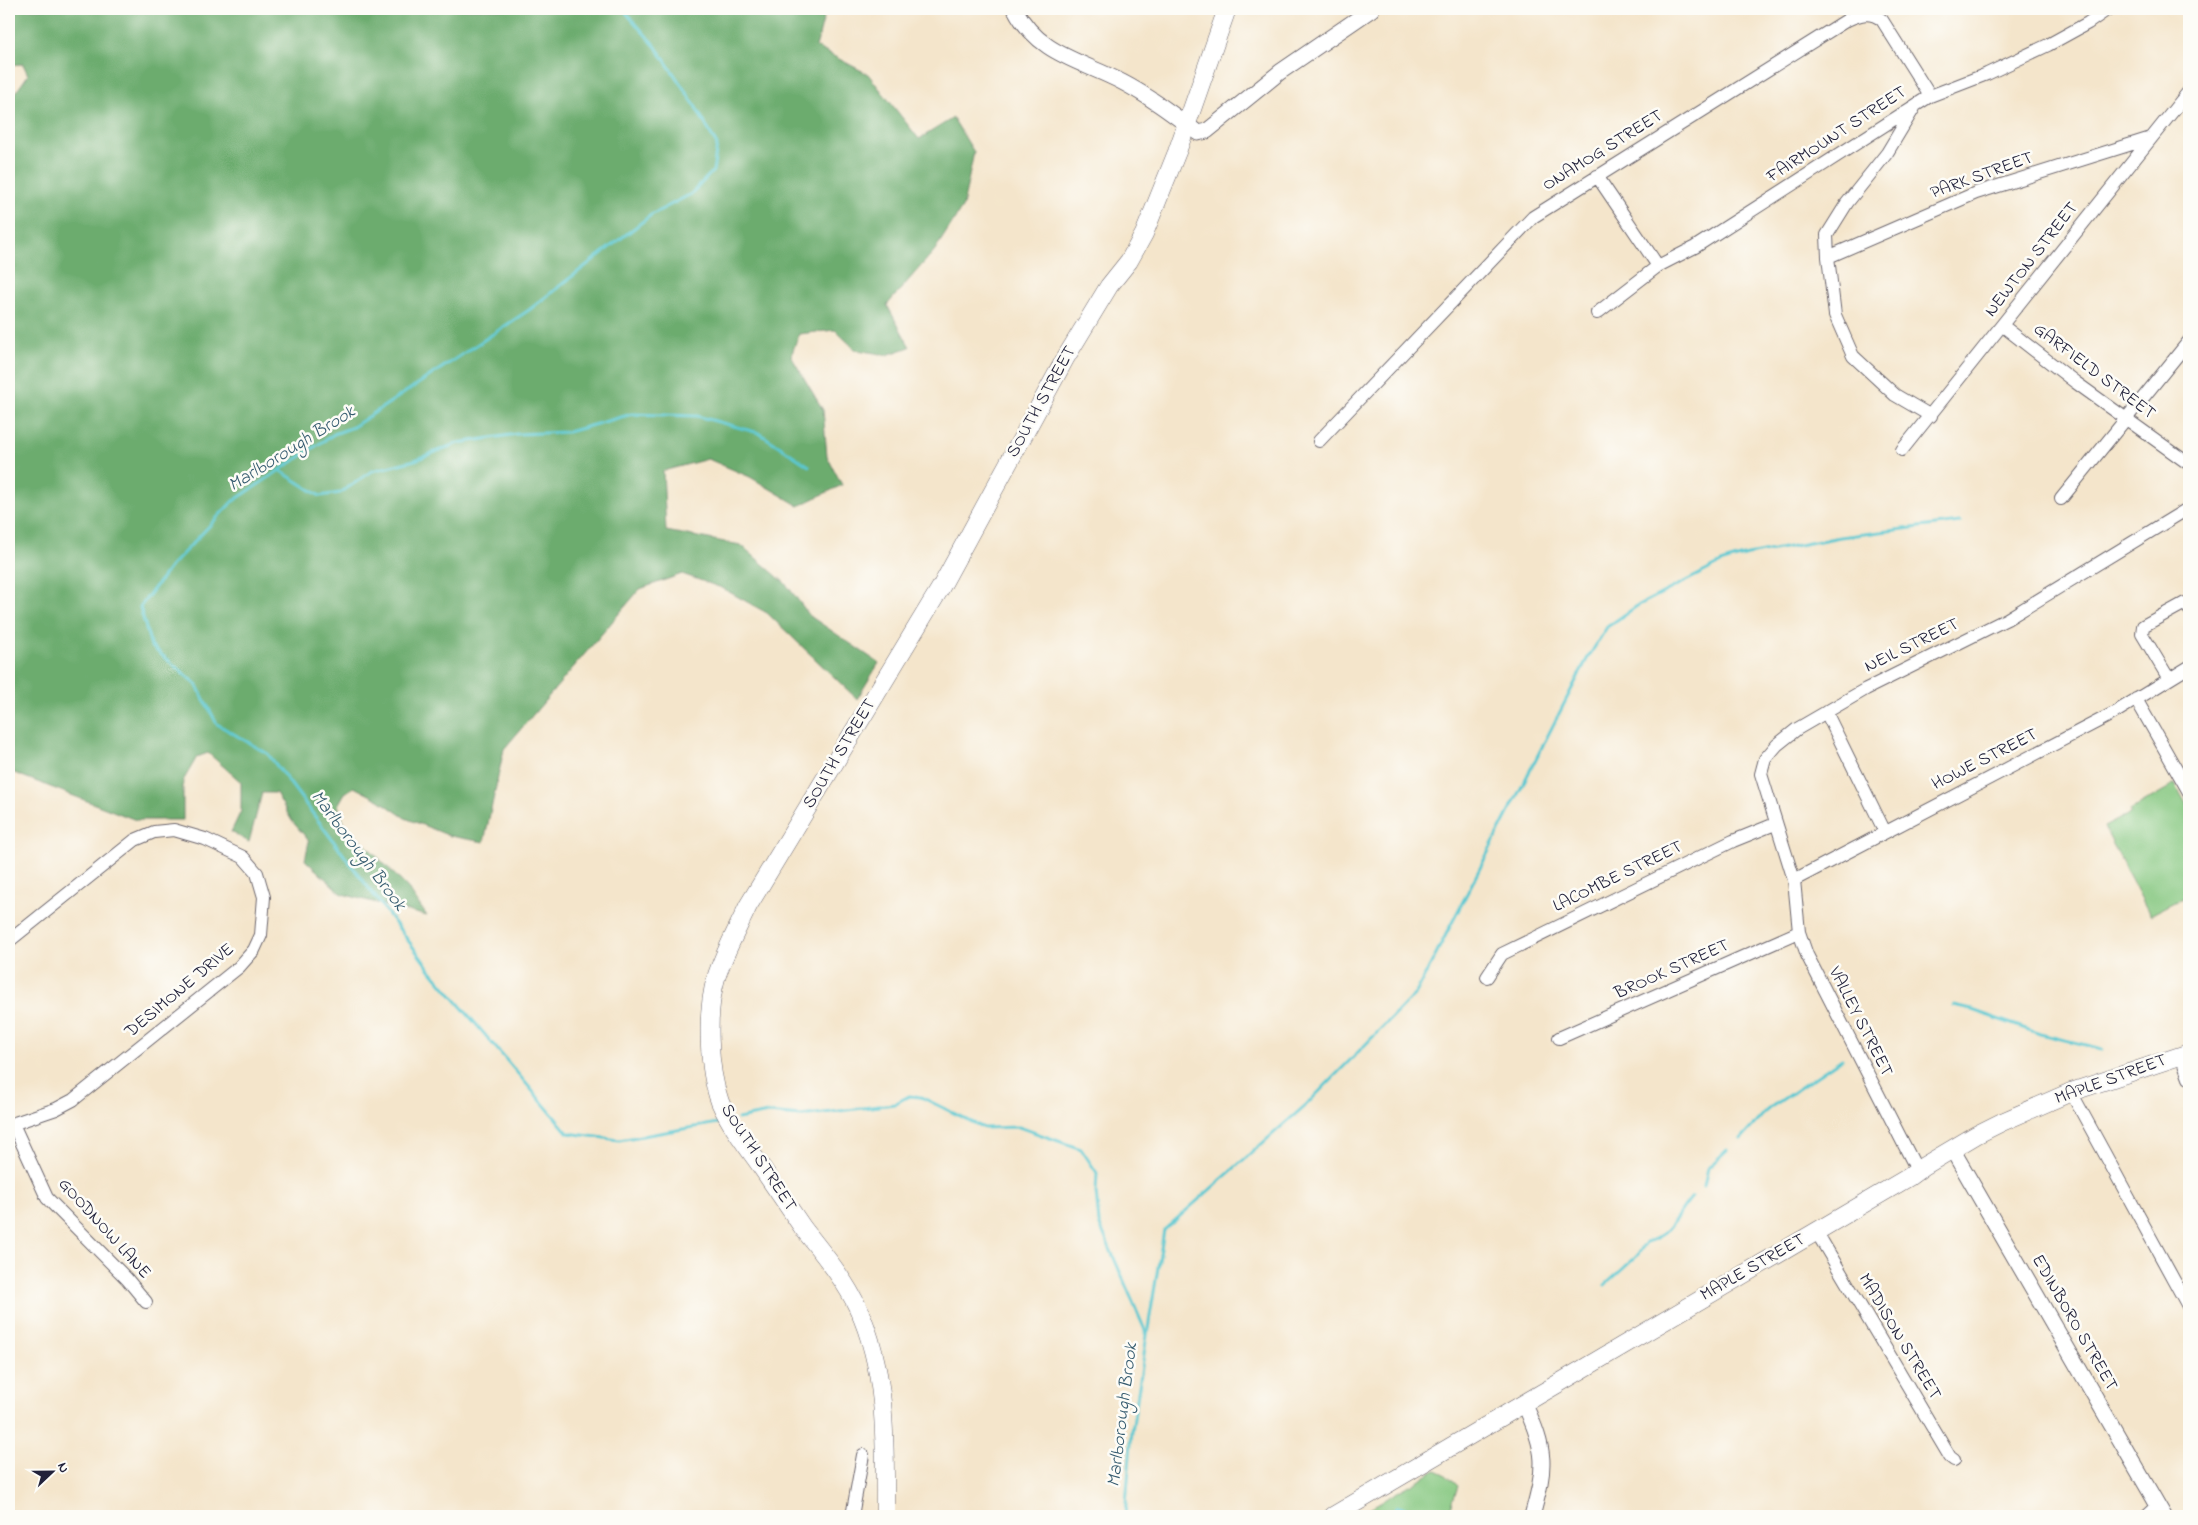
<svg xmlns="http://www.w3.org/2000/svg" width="2198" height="1525" font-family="'Indie Flower',sans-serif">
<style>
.green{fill:#85c780;stroke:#54745e}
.forest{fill:#6cac6e;stroke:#476754}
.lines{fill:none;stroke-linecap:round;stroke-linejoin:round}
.stream{stroke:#5bc8d1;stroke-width:3}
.minor-casing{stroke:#6c666d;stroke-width:14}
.tertiary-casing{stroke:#6c666d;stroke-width:17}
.secondary-casing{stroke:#6c666d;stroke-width:19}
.minor{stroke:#fff;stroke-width:12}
.tertiary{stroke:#fff;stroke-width:15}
.secondary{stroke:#fff;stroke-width:18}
.labels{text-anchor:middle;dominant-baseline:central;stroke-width:5;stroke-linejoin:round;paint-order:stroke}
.street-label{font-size:18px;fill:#22223b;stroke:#fdfcf7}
.water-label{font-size:19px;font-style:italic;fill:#365c70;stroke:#fdfcf7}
</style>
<rect width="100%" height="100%" fill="#fdfcf7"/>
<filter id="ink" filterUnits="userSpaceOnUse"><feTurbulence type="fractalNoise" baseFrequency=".02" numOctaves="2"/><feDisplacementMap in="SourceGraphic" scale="10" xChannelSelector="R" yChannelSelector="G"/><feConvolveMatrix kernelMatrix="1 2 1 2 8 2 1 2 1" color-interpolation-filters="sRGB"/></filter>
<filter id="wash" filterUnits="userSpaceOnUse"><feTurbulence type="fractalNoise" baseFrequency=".0096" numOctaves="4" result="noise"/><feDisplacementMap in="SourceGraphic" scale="20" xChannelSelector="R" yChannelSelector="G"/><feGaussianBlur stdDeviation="1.12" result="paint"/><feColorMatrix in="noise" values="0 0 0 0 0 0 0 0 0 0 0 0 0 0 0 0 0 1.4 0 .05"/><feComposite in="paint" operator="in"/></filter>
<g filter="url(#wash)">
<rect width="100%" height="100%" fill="#f4e5cb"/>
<path class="green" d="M2175,784l14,25v86l-39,20 -46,-88 27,-14 -1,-3z
M1436,1470l9,4 13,12 -10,30h-85l-2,-3z"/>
<path class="forest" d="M9,9h817l-10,38 52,27 51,65 34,-21 21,34 -11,54 -28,44 -48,55 23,42 -23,8 -31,-5 -21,-20 -36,4 -8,22 32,54 4,46 15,29 -43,21 -49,-29 -42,-18 -45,12 3,60 75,14 45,39 24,32 69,47 -22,36 -90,-86 -45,-25 -40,-14 -42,15 -136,160 -20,93 -34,-6 -45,-18 -26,-18 -25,-13 -9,6 -7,12 6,18 64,65 19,28 -85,-22 -37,-34 4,-19 -17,-20 -16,-28h-14l-13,49 -18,-10 10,-21v-29l-33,-29 -11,4 -14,24v39h-47l-127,-49v-669l19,-27 -5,-11 -14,1z"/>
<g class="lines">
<path class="stream" d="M623,9l33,38 38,57 23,41 -4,26 -22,23 -40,21 -122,95 -176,117 -19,7 -102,68 -61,64 -31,41 11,39 45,38 21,40 51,30 163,217 137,162 51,7 99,-17
M279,470l41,26 20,-3 32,-22 43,-11 43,-17 59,-9 51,-2 64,-18 65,2 62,17 50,33
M1954,1006l18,4 68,24 62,15
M738,1119l30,-6 33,3 93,-12 15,-8 12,1 63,31 35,-1 62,22 16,24 -1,19 3,31 48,112 -15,96 -7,85
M1741,1139l26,-29 75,-51
M1704,1186l4,-18 19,-18
M1605,1285l32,-29 9,-14c23,-4 31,-29 46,-45
M1147,1335l17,-105 144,-127 108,-110 170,-332 21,-34 30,-21 86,-44 25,-7 92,-18 120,-15
M1388,1516l10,-9 14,2"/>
</g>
</g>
<g filter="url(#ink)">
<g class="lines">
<g class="minor-casing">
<path id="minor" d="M1914,108l-27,45 -40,50 -20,32 1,22 7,58 18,41 42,39 36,21
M1597,176l61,90
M1828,257l148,-64 175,-55
M1597,313l61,-47 37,-19 235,-151 57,-22 61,-29 40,-22 20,-14
M2003,326l72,56 114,82
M1319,441l214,-224 314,-197c14,-6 23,-9 35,0l48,76
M1902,450l287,-359
M2061,499l128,-158
M2169,679l-27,-45 1,-8 42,-23 4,6
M2136,699l53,93
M1826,712l59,120
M1794,880l320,-167 75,-46
M9,941l126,-101 19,-8 20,-2 31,9 38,18 14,16 7,24 -3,38 -7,15 -15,17 -166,133 -17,9 -47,16
M1487,977l15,-23 231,-113 42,-17
M1559,1038l240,-106
M2181,1056l8,22
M2071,1092l118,216
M13,1124l34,74 80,81 19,23
M1918,1172l-111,-217 -8,-23 -5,-52 -33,-106 4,-15 12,-14 20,-16 69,-40 141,-70 182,-111
M1816,1231l134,226 4,3
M852,1516l11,-61
M2147,1516l11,-10"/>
</g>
<g class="tertiary-casing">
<path id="tertiary" d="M1015,9c24,46 65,51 107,73 27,14 52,33 76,51l9,-2 73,-59 92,-63
M1952,1149l212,367
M1524,1403c23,49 22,63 8,113"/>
</g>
<g class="secondary-casing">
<path id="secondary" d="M885,1516c0,-69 3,-143 -27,-208 -14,-30 -35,-54 -55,-80 -15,-22 -30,-44 -45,-66 -13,-18 -29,-39 -38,-60 -12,-33 -14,-90 -4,-124 8,-25 21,-48 32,-72l193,-319 125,-230 43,-71 20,-25 15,-27 33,-82 50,-143
M1333,1516l576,-339 15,-11 52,-31 26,-13 69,-30 118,-39"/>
</g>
<use href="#minor" class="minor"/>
<use href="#tertiary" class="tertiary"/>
<use href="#secondary" class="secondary"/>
</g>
</g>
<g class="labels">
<g class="street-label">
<text transform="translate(1837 135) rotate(-33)">FAIRMOUNT STREET</text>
<text transform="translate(1603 151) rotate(-32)">ONAMOG STREET</text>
<text transform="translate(1982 176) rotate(-20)">PARK STREET</text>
<text transform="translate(2032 260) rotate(-52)">NEWTON STREET</text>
<text transform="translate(2094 372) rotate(37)">GARFIELD STREET</text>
<text transform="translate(1042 402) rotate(-61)">SOUTH STREET</text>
<text transform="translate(1912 646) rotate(-26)">NEIL STREET</text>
<text transform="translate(840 754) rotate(-59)">SOUTH STREET</text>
<text transform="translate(1985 760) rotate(-27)">HOWE STREET</text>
<text transform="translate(1618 877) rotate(-26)">LACOMBE STREET</text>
<text transform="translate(1672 970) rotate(-24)">BROOK STREET</text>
<text transform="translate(180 991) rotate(-40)">DESIMONE DRIVE</text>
<text transform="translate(1860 1022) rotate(63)">VALLEY STREET</text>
<text transform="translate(2111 1080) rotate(-20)">MAPLE STREET</text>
<text transform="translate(758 1158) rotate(57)">SOUTH STREET</text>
<text transform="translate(104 1229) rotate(48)">GOODNOW LANE</text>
<text transform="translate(1753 1268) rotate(-30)">MAPLE STREET</text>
<text transform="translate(2074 1323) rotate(60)">EDINBORO STREET</text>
<text transform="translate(1899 1337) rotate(59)">MADISON STREET</text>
</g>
<g class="water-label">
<text transform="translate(292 449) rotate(-32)">Marlborough Brook</text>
<text transform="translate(358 851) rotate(53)">Marlborough Brook</text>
<text transform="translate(1123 1415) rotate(-83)">Marlborough Brook</text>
</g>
</g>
<rect width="2198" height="1525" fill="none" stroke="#fdfcf7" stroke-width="30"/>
<g transform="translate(52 1472) rotate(68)" stroke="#fdfcf7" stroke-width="4" paint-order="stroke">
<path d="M0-4L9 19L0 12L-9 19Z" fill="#22223b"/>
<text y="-8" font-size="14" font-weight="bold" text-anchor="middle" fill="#22223b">N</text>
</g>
</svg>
